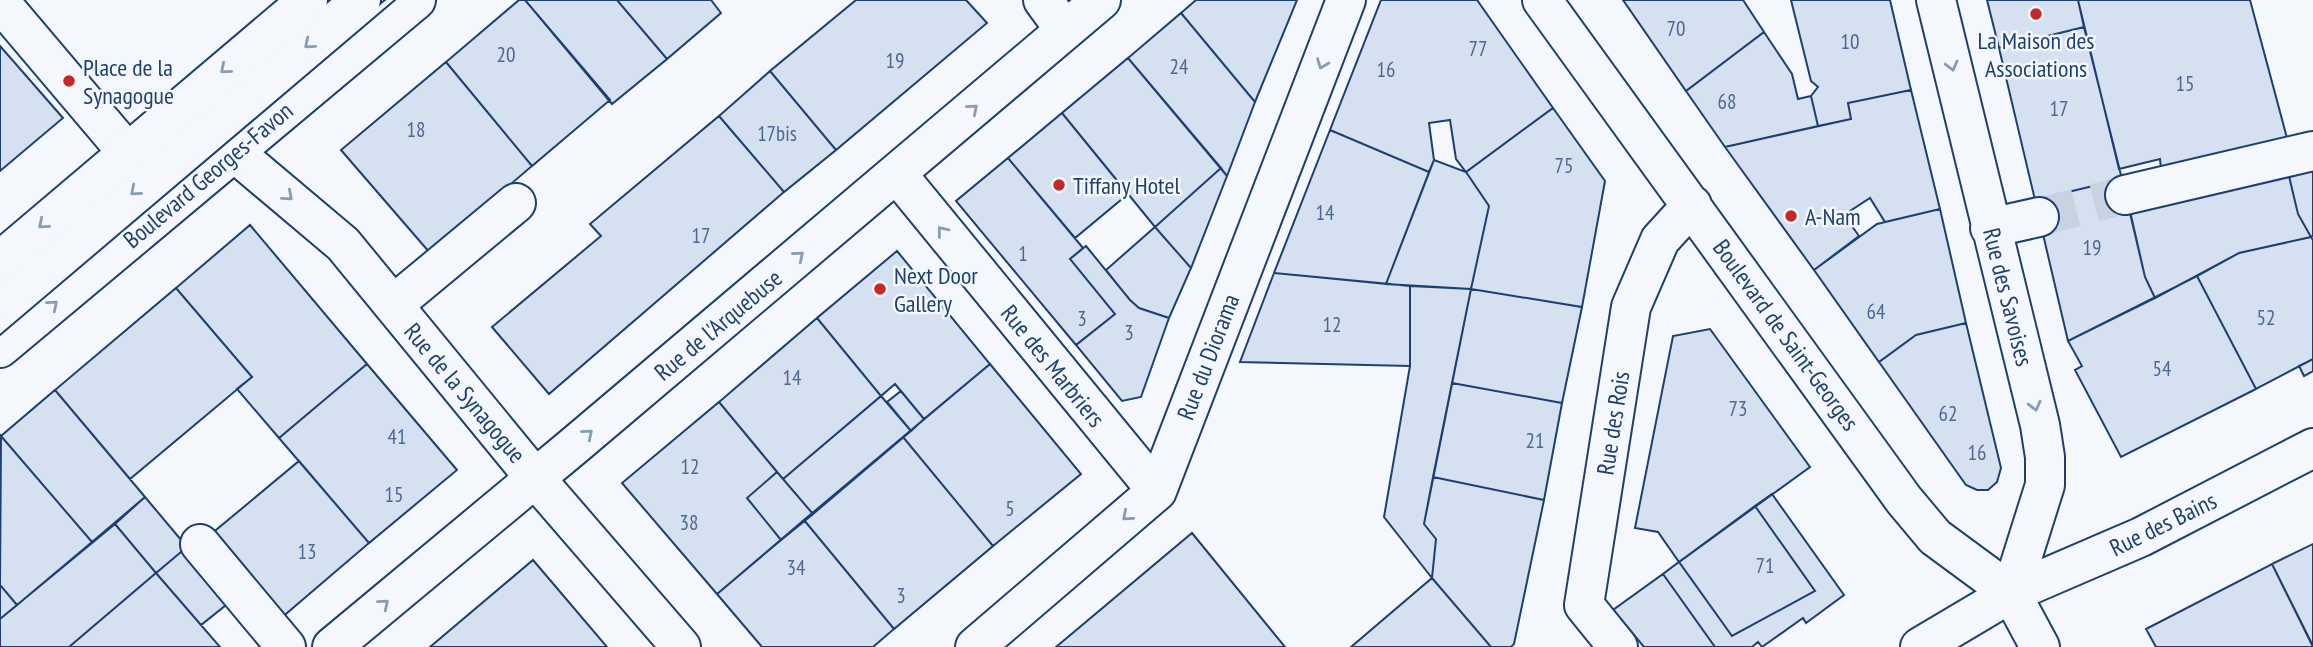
<svg xmlns="http://www.w3.org/2000/svg" width="2313" height="647" font-family="'PT Sans Narrow',sans-serif">
<style>
.building{fill:#d5e0f0;stroke:#1d3f73;stroke-width:2}
.lines{fill:none;stroke-linecap:round;stroke-linejoin:round}
.minor-tunnel{stroke:#c9d2e0;stroke-width:38;stroke-dasharray:38 19;stroke-linecap:butt}
.minor-casing{stroke:#1d3f73;stroke-width:42}
.major-casing{stroke:#1d3f73;stroke-width:42}
.minor{stroke:#f4f7fb;stroke-width:38}
.major{stroke:#f4f7fb;stroke-width:38}
.tram{stroke:#1d3f73;stroke-width:2}
.oneway{stroke:#889bb7}
.poi-dot{fill:#c62828;stroke:#f4f7fb;stroke-width:2.5}
.labels{text-anchor:middle;dominant-baseline:central;stroke-width:5;stroke-linejoin:round;paint-order:stroke}
.number-label{font-size:21px;fill:#4b6792}
.poi-label{font-size:24px;fill:#1d3f73;stroke:#f4f7fb;text-anchor:start}
.street-label{font-size:24px;fill:#1d3f73;stroke:#f4f7fb}
</style>
<rect width="100%" height="100%" fill="#f4f7fb"/>
<path class="building" d="M519,0h6l85,100 -78,66 -86,-104z
M525,0h92l50,59 -55,45z
M617,0h94l10,13 -54,46z
M856,0h110l21,23 -151,127 -66,-79z
M1196,0h101l-42,102 -74,-89z
M1381,0h96l76,108 -87,64 -10,-13 -6,-39 -21,3 5,37 -5,12 -99,-42z
M1623,0h120l21,32 -78,59z
M1791,0h99l21,90 -63,13 3,16 -33,7 -7,-30 7,-9 -7,-6z
M1987,0h91l6,27 -85,21z
M2078,0h172l37,138 -126,30 -1,-9 -41,10z
M1181,13l74,89 -28,74 -99,-118z
M2084,27l38,152 -87,21 -36,-152z
M1764,32l28,42 6,25 13,-3 7,30 -93,21 -39,-56z
M0,46l63,72 -63,53z
M1128,58l93,110 -66,59 -93,-114z
M446,62l86,104 -102,87 -89,-103z
M770,71l66,79 -52,42 -65,-76z
M1911,90l29,119 -55,13 -15,-24 -26,17 15,21 -45,34 -89,-123 126,-28 -3,-16z
M1553,108l52,73 -23,126 -111,-18 18,-83 -23,-34z
M1062,113l66,81 -53,44 -67,-80z
M719,116l65,76 -235,202 -57,-67 109,-91 -11,-12z
M1330,130l99,42 -43,112 -112,-11z
M1008,158l75,90 -13,11 45,55 -39,31 -120,-144z
M1434,160l32,12 23,34 -18,83 -85,-5z
M2313,166v70l-2,1 -13,-23 -10,-42z
M1221,168l6,8 -36,92 -36,-41z
M2288,172l10,42 13,23 -72,16 -84,45 -10,-21 -15,-66z
M2122,179l23,98 10,21 -87,43 -33,-141z
M1940,209l26,114 -50,12 -37,27 -65,-92 63,-46z
M250,225l117,139 -88,74 -42,-49 15,-12 -76,-89z
M1155,227l36,41 -22,50 -30,-10 -9,-8 -24,-30z
M2311,237l2,3v119l-57,30 -59,-113 42,-23z
M1086,246l44,54 9,8 30,10 -28,79 -19,4 -46,-56 39,-31 -45,-55z
M897,251l93,113 -66,55 -29,-35 -14,12 -64,-78z
M1274,273l136,13v80l-170,-4z
M2197,276l59,113 -135,68 -46,-87 7,-4 -14,-25z
M1410,286l61,3 -47,235 12,15 -4,39 -48,-61 26,-151z
M176,288l76,89 -122,102 -75,-89z
M1471,289l111,18 -20,96 -110,-20z
M817,318l64,78 -98,83 -64,-77z
M1966,323l35,145 -4,14 -9,8h-11l-11,-5 -87,-123 37,-27z
M1710,329l100,138 -131,95 -21,-30 -23,-4 38,-192z
M2313,359v12l-9,5 -5,-10z
M367,364l90,106 -88,73 -90,-105z
M990,364l91,110 -88,72 -90,-109z
M1452,383l110,20 -18,97 -111,-23z
M55,390l90,107 -53,45 -91,-106z
M901,391l23,28 -13,12 -24,-29z
M881,396l30,35 -98,83 -30,-35z
M719,402l58,70 -30,26 34,42 -64,54 -95,-111z
M1,436l91,106 -75,63 -17,-20z
M903,437l90,109 -99,83 -90,-109z
M299,461l70,82 -89,76 -70,-84z
M777,472l36,42 -32,26 -34,-42z
M1433,477l111,23 -30,144 -3,3h-20l-59,-69 4,-39 -12,-15z
M1772,494l72,101 -38,28 -3,-5 -41,29 -4,-5 -6,5h-37l-52,-73 16,-12 53,74 83,-45 -60,-85z
M145,497l42,50 -31,26 -41,-49z
M1755,506l60,85 -83,45 -53,-74z
M804,520l90,109 -21,18h-111l-45,-53z
M115,524l41,49 -87,74h-69v-28z
M1192,533l93,114h-229z
M2313,544v102l-41,-82z
M187,547l44,54 -30,24 -45,-52z
M533,560l74,87h-177z
M2272,564l41,83h-157l-10,-18z
M156,573l64,74h-151z
M1663,574l52,73h-71l-31,-37z
M1432,578l59,69h-140z
M0,585l17,20 -17,14z"/>
<g class="lines">
<path class="minor-tunnel" d="M2039,217l86,-22"/>
<g class="minor-casing">
<path id="minor" d="M1043,0l22,30
M1542,0l362,500 31,37 76,56 29,54
M1936,0l104,425 5,32v28l-34,108
M0,2l127,150
M235,153l108,91 192,234 146,169
M897,174l260,317
M2125,195l188,-44
M1990,228l49,-11
M0,305l361,-305
M393,305l123,-102
M200,544l86,103
M332,647l243,-202 526,-445
M975,647l182,-156 189,-491
M1618,647l-34,-42 47,-298 29,-67 32,-35
M1920,647l91,-54 130,-56 172,-89"/>
</g>
<g class="major-casing">
<path id="major" d="M0,261l308,-261
M0,348l416,-348"/>
</g>
<use href="#minor" class="minor"/>
<use href="#major" class="major"/>
<path class="tram" d="M0,335l395,-335"/>
</g>
<defs><path id="oneway-chevron" d="M-2-3.5L2.5 0L-2 3.5" fill="none" stroke-width="1.6" stroke-linecap="round" stroke-linejoin="round" transform="scale(1.75)"/></defs>
<g class="oneway">
<use href="#oneway-chevron" transform="translate(309 44) rotate(140)"/>
<use href="#oneway-chevron" transform="translate(1322 64) rotate(111)"/>
<use href="#oneway-chevron" transform="translate(1952 66) rotate(76)"/>
<use href="#oneway-chevron" transform="translate(225 69) rotate(140)"/>
<use href="#oneway-chevron" transform="translate(973 109) rotate(-41)"/>
<use href="#oneway-chevron" transform="translate(135 191) rotate(140)"/>
<use href="#oneway-chevron" transform="translate(288 196) rotate(41)"/>
<use href="#oneway-chevron" transform="translate(43 224) rotate(140)"/>
<use href="#oneway-chevron" transform="translate(942 231) rotate(-129)"/>
<use href="#oneway-chevron" transform="translate(799 256) rotate(-40)"/>
<use href="#oneway-chevron" transform="translate(53 305) rotate(-40)"/>
<use href="#oneway-chevron" transform="translate(2035 406) rotate(76)"/>
<use href="#oneway-chevron" transform="translate(588 434) rotate(-40)"/>
<use href="#oneway-chevron" transform="translate(1127 516) rotate(139)"/>
<use href="#oneway-chevron" transform="translate(384 604) rotate(-40)"/>
</g>
<g class="poi-dot">
<circle cx="2036" cy="14" r="7"/>
<circle cx="69" cy="81" r="7"/>
<circle cx="1059" cy="185" r="7"/>
<circle cx="1791" cy="216" r="7"/>
<circle cx="880" cy="289" r="7"/>
</g>
<g class="labels">
<g class="number-label">
<text x="1676" y="28">70</text>
<text x="1850" y="41">10</text>
<text x="1478" y="48">77</text>
<text x="506" y="54">20</text>
<text x="895" y="60">19</text>
<text x="1179" y="66">24</text>
<text x="1386" y="69">16</text>
<text x="2185" y="83">15</text>
<text x="1727" y="101">68</text>
<text x="2059" y="108">17</text>
<text x="416" y="129">18</text>
<text x="777" y="133">17bis</text>
<text x="1564" y="165">75</text>
<text x="1325" y="212">14</text>
<text x="701" y="235">17</text>
<text x="2092" y="247">19</text>
<text x="1023" y="253">1</text>
<text x="1876" y="311">64</text>
<text x="2266" y="317">52</text>
<text x="1082" y="318">3</text>
<text x="1332" y="324">12</text>
<text x="1129" y="332">3</text>
<text x="2162" y="368">54</text>
<text x="792" y="377">14</text>
<text x="1738" y="408">73</text>
<text x="1948" y="413">62</text>
<text x="397" y="436">41</text>
<text x="1535" y="440">21</text>
<text x="1977" y="452">16</text>
<text x="690" y="466">12</text>
<text x="394" y="494">15</text>
<text x="1010" y="508">5</text>
<text x="689" y="522">38</text>
<text x="307" y="551">13</text>
<text x="1765" y="565">71</text>
<text x="796" y="567">34</text>
<text x="901" y="595">3</text>
</g>
<g class="poi-label">
<text x="2036" y="40" text-anchor="middle">La Maison des<tspan x="2036" dy="28">Associations</tspan></text>
<text x="83" y="67">Place de la<tspan x="83" dy="28">Synagogue</tspan></text>
<text x="1073" y="185">Tiffany Hotel</text>
<text x="1805" y="216">A-Nam</text>
<text x="894" y="275">Next Door<tspan x="894" dy="28">Gallery</tspan></text>
</g>
<g class="street-label">
<text transform="translate(208 175) rotate(-40)">Boulevard Georges-Favon</text>
<text transform="translate(2008 297) rotate(76)">Rue des Savoises</text>
<text transform="translate(718 325) rotate(-40)">Rue de l'Arquebuse</text>
<text transform="translate(1786 335) rotate(54)">Boulevard de Saint-Georges</text>
<text transform="translate(1208 357) rotate(-69)">Rue du Diorama</text>
<text transform="translate(1053 366) rotate(51)">Rue des Marbriers</text>
<text transform="translate(465 393) rotate(50)">Rue de la Synagogue</text>
<text transform="translate(1613 423) rotate(-81)">Rue des Rois</text>
<text transform="translate(2163 524) rotate(-26)">Rue des Bains</text>
</g>
</g>
</svg>
